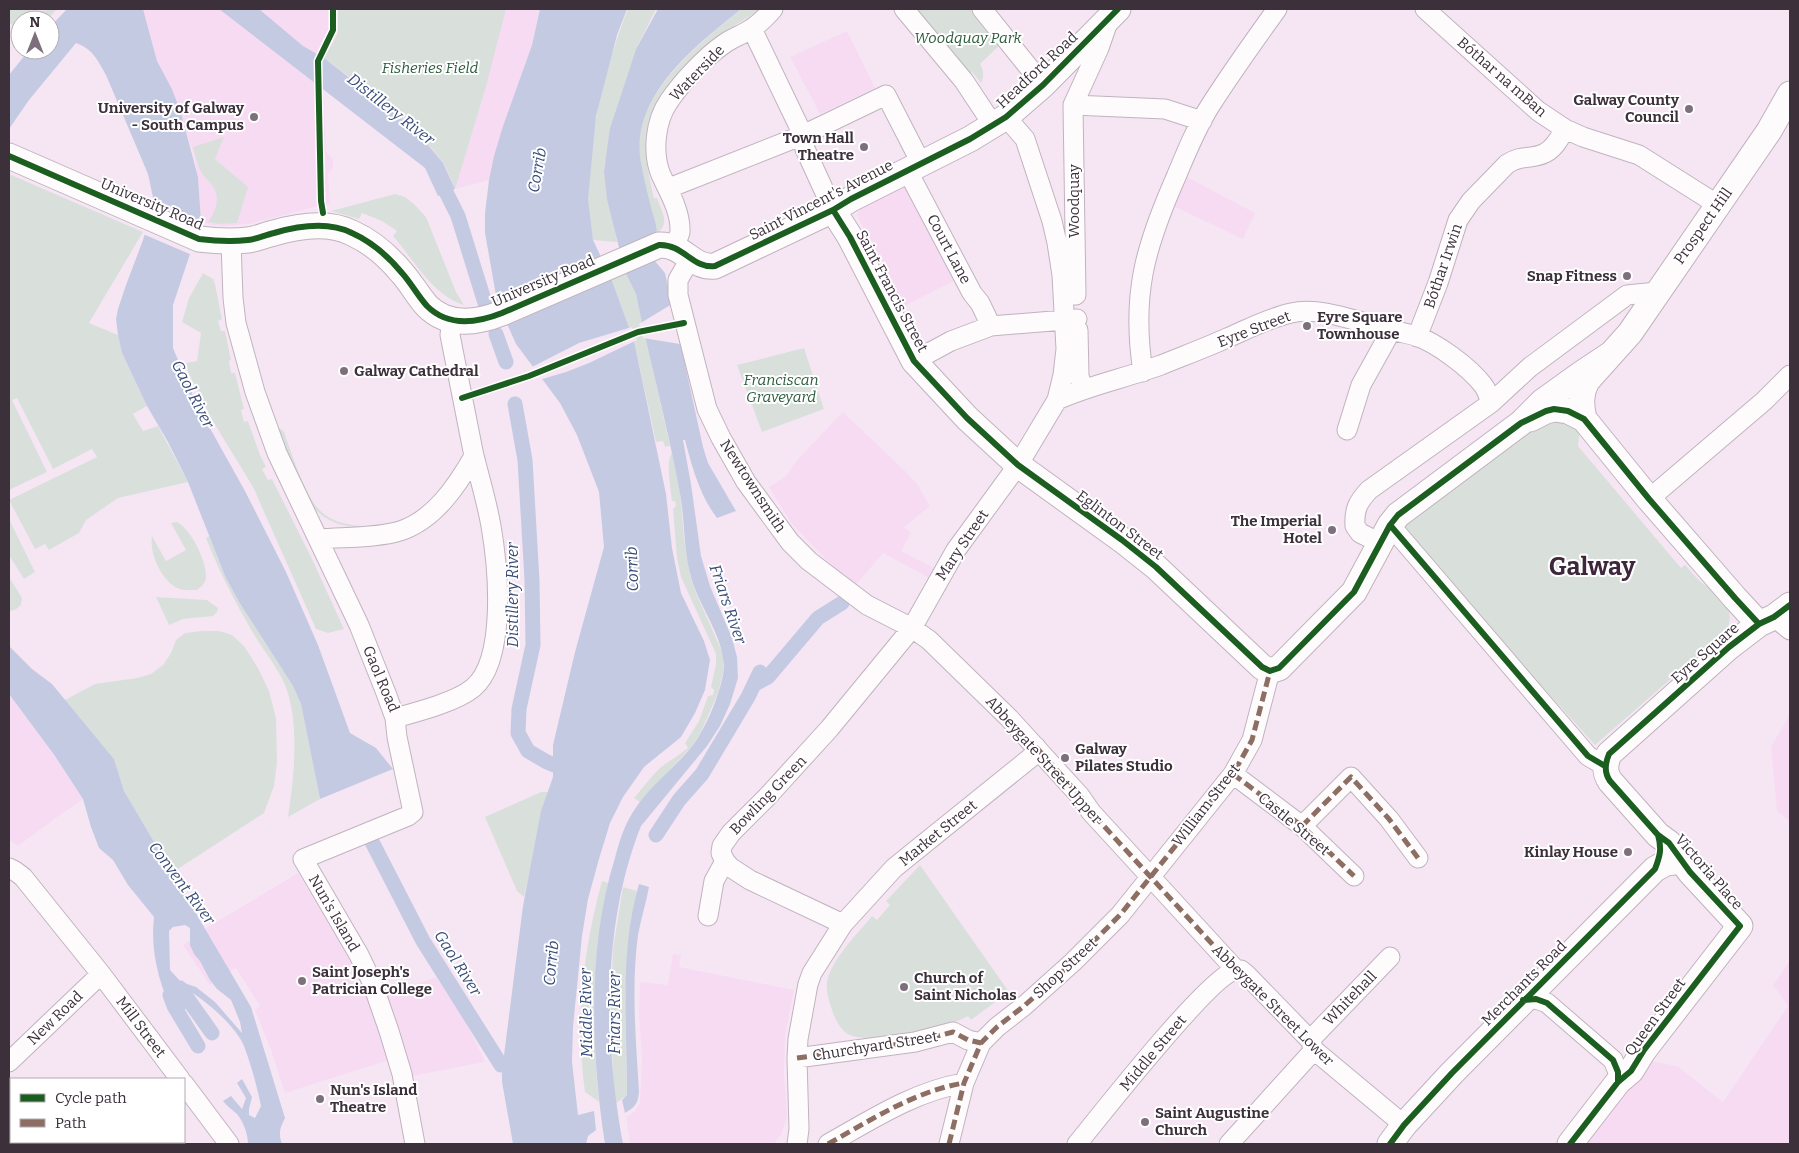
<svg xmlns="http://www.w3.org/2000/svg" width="1799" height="1153" font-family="Bitter,serif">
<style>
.built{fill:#f6dbf3}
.green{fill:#d9e0dc}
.water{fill:#c5cae3;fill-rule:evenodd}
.pier{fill:#f6e6f4}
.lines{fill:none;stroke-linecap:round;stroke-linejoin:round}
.canal{stroke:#c5cae3;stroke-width:15}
.minor-casing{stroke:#c0b3be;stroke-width:21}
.major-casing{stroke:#c0b3be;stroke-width:27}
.minor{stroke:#fefbfd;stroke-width:19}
.major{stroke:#fefbfd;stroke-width:25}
.quiet{stroke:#8d6e63;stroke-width:5;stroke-dasharray:10 5;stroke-linecap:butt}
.cycleway-casing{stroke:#fff;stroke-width:9}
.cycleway{stroke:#1b5e20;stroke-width:6}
.poi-dot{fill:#7d707c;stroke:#fff;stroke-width:2}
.labels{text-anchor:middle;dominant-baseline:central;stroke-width:4;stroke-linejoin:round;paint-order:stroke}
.park-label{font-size:15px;font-style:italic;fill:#2b5c3c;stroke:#fff}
.street-label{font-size:15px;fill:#3c303b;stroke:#fff}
.poi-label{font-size:15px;font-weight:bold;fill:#3c303b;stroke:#fff;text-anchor:start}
.water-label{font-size:16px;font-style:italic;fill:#3a4d78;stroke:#fff}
.town-label{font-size:25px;font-weight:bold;fill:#3e273c;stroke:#fff}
</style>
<rect width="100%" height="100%" fill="#f6e6f4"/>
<path class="built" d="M143,9h76l49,36 16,15 -17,-45 -8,-6h281l-8,36 -29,81 -14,54 -34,9 -12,-26 -120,-99 3,88 7,7v9l-5,6 2,29 -81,21 -24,2 -13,-1 -11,-4 -3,-44 -4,-21 -13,-43 -9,-24 -15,-28z
M847,31l28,57 -55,26 -30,-57z
M1185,176l70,37 -12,26 -72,-34z
M909,183l50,95 -57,29 -45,-92 3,-6 7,-5z
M843,412l61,58 13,14 13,22 -26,21 7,6 -10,18 35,18 -5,10 -48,-26 -28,33 -8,-5 -55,-57 -23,-37 17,-11 12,-17z
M9,694l46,62 28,43 -23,16 -42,31 -9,-6z
M1790,714v108l-13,-11 -6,-64z
M298,873l61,103 30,84 -104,33 -14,-43 -16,-40 5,-4 -24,-38 -26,17 -27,-40 25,-18z
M673,954l8,1 -2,12 115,23 -9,46 -1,38 3,44 -6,17 -7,9h-144l-4,-27 9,-6 5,-8 2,-46 -3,-45 1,-30 28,3z
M1790,961v183h-205l66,-83 26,5 46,36 65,-96 -15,-21z
M436,977l28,41 21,44 -73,14 -4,-18 -21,-63z"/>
<path class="green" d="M9,9h20l3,3 25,-3 -10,11h-27v9l-11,-6z
M338,9h168l-21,81 -30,99c-4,-9 -7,-20 -13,-28 -30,-40 -78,-72 -118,-103l14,-24z
M628,9h28l-20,40 -22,67 -10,52 13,74 -24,-2c-2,-14 -5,-28 -5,-42 -1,-58 18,-135 40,-189z
M741,9h20c-15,10 -31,18 -46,29 -24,18 -64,61 -68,91 -4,23 2,47 7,69h3c4,12 14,25 0,35 -7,-28 -17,-58 -18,-87 -2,-54 64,-105 102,-137z
M915,9h59l27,35 -21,20c4,6 4,13 1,19l-9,-11 -2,2z
M224,137l-9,22 33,28 -11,36 -17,1 -12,-2c8,-11 13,-25 4,-37 -4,-5 -9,-9 -12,-15 -3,-8 -5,-16 -7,-23z
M9,174l134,58 -54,91 29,12 4,18 25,53 -14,8 10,17 15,-5 30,56 -70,16 -32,22 -7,13 -30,17 -4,-6 -10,5 -26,-49 88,-43 -5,-8 -39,20 -36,-71 -5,2 35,72 -38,18z
M395,194l10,3 9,7 12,13 30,75 8,13c-32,-10 -50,-45 -71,-69l4,-5 -15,-10 -20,-8 -3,6 -28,-8z
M625,272l11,22 34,152 -5,1 -2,-6 -7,1 -22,-101 -23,-63z
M203,273l10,6 2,5 7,35 -4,2 3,10h4l6,29 -2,1 2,12h4l9,36 -3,1 3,12 4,-1 12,34 6,12 -4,2 6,11 4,-1 41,82 31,68 -16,4 -12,-4 -63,-142 -39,-64 -26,-51 -2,-9 11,-2 4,-28 -19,-11 7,-24z
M804,348l20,61 -62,23 -25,-67z
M1552,418l28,11 -2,17 103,122 4,-3c5,5 10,12 16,17 17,14 36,22 26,48l-132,115 -195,-215 7,-10 136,-100z
M274,427l7,2 3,3c8,22 22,69 40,82 10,8 24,11 36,12 13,1 26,-2 38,-3 -31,6 -64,10 -87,-18z
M672,453l8,38 4,46 6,38 6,18 27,61v19l-5,20 -17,39 -8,13 -53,57 -6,-4c10,-11 19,-25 31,-34 8,-5 15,-10 23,-16l-3,-5 14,-22 9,-25 5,-1 1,-5 -3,-3 5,-23v-10l-35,-77 -4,-19 -4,-49 3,-3 -1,-5h-3c-1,-12 -7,-39 0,-48z
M9,519l26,53 -11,7 -15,-24z
M177,522c14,7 30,40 29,55 0,6 -5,10 -9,13 -6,0 -14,1 -20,-2 -16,-8 -28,-35 -25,-52l14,25 20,-11 -15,-27z
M209,536l16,40 14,26 54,84 8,18 19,95 -32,18c6,-40 12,-94 -3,-132 -8,-19 -22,-35 -32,-52 -18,-31 -34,-62 -47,-95z
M9,577l13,21 -1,7c-3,3 -7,6 -12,6z
M156,597l51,3 11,8 -1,4 -4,4 -30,3 -14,6z
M201,631h18l13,4 12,11 14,22 11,23 7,27 1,44 -3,24 -10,27 -91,59 -23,-35 -26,-46 -10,-32 -49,-59 30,-16 42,-6 14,-4 12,-9 8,-12 5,-13 9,-7z
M541,792h7l-24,105 -7,-6 -32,-74z
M920,865l89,127 -38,28 -3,-4c-20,12 -97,29 -118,19 -10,-4 -16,-18 -19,-28 -3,-9 -6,-20 -3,-29 6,-21 30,-45 44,-62l5,4 13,-15 -4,-4z
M602,881l6,2c-14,72 -17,146 -9,219l-14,-10c-10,-70 -2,-142 17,-211z
M623,887l14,4 -6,28 -6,73 2,103 -12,9 -5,-81 3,-74z"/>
<path class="water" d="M67,9h76l14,52 15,28 9,24 17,64 3,44 -28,84v43l24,57 48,86 41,81 32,73 32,88 26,15 17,21 -73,30 -19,-95 -8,-18 -54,-84 -14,-26 -37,-94 -20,-40 -21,-36 -25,-53 -4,-18 -2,-16 2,-10 8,-24 17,-45 11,-38 -6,-28 -42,-99c-8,-14 -13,-26 -30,-32l-47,57 -20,29v-54l20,-25h21v-23z
M219,9h40l44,37 21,12 80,63 23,23 16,19 12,26 -17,7 -13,-28z
M540,9h87l-10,26 -21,81 -8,83 5,41 18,38 23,63 32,153 6,54 9,45 23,48 6,19 -5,30 -10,23 -14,24 -37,30 -21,30 -13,26 -11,36 -11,40 -6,37 -9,91 -1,35 6,53 16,-4 2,19 -8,6 -2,8h-73l-11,-62v-11l21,-165 18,-95 12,-34v-32l22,-93 29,-105 -5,-55 -22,-57 -17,-32 -44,-59 -19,-43 -12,-68v-20l4,-33 5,-24 9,-30 29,-81z
M658,9h83c-46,38 -112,87 -100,154 3,16 7,33 11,48 2,7 5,15 5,23 0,8 -2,17 -3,26l11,13 38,174 5,16 28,48 -19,7c-17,-22 -25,-51 -32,-78h-2l8,44 10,72 9,30 22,52 5,19 1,21 -8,26 -10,22 -13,20 -66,80c-39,98 -37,216 -18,318h-18c-14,-90 -18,-198 10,-286 4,-16 9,-32 18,-46 16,-26 42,-44 60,-67 13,-17 26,-49 30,-70 6,-34 -26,-69 -33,-102 -7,-28 -5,-57 -11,-85 -12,-65 -30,-129 -43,-194l-11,-22 -18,-73 -3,-28 6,-43 26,-79z
M9,646l23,23 20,15 62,75 10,32 127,216 34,111c-5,10 -7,15 -3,26h-34c0,-10 -5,-24 -12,-31 -5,-4 -9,-7 -13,-12l8,-5 11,13 4,-11 -9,-15 5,-4 10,18 -3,12v6l6,3 6,-12c-4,-20 -10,-41 -17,-60 -8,-20 -40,-47 -58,-57l8,14 -19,13c-16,-30 -25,-65 -21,-99l-26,-32 -15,-25 -14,-12 -8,-21 -8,-28 -28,-43 -46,-62zM185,925l5,3v17l4,9 6,7 10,19 7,9 14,11 9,22 2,11 -27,-31 -19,-15 -15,-5 -11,-12 -1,-39 4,-4z
M639,884l10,3c-3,16 -8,32 -11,48 -7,52 -2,105 1,157 -1,12 -4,15 -14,21l-3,-13 5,-5c0,-70 -8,-143 12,-211z"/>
<path class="pier" d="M152,201l51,22 -11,32 -49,-21z
M672,304l8,40 -37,-6 -4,-14z
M632,327l5,13 -48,23 -23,9 -27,8 -10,-13h3l47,-24z"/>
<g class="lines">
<path class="canal" d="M437,174l21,42 27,87
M496,334l10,28
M515,404l10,56 7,120 1,65 -14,64 -1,24 10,18 19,11 25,10
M755,684l13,-7 50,-59 24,-15
M656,835l23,-35 23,-26 46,-77 12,-25
M370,838l53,103 78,124 21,-1
M180,988l32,45
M170,995l4,11 24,40"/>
<g class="minor-casing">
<path id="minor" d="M904,9l60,72 29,44
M982,9l61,76
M1425,9l113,102 27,18 18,8 56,18 79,50
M752,29l51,106 2,14 28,61
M1073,105l92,4 37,12
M907,170l65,123 8,10 11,23
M669,188l134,-53 83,-40 35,68
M231,242l2,56 3,25 19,69 22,61 82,172 27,68 9,25 2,19 16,75 -5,4 -105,43 56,96 13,27 17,49 13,43 13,70
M674,246c2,-4 5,-9 6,-14 1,-20 -11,-40 -19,-57 -9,-22 -6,-54 8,-74 13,-19 36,-44 55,-57 8,-6 18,-9 27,-15 8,-5 16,-13 22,-20
M691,257l-13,23v15l29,114 14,29 25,44 44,60 19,19 58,44 45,23 17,12 80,78 71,78 11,16 145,158h5l6,5 63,65 4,10 90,75
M1076,295l-3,-190 26,-57 9,-26
M1078,330l1,46 4,13
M1417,337l21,-54 20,-63 13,-19 36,-37c15,-10 25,-4 38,-11 10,-5 15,-16 20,-24
M914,361l37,-20 40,-15 86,-7
M1143,372c-12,-77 2,-125 33,-195 10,-24 20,-49 34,-71 21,-33 44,-65 67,-97
M1057,400c33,-15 69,-22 104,-35 22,-9 44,-17 66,-27 21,-9 42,-20 64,-25 26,-6 56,5 81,12 15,5 30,7 44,11 21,7 54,32 67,49 4,5 6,12 8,18
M1347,430l14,-45 30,-54
M1649,499l115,-98 26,-26
M1390,525l198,231 17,10
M319,539c24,-2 59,-1 81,-8 34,-11 57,-45 74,-75l-24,-121 2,-15
M1380,543l-20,-10 -5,-7c-1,-17 3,-24 14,-36l122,-87 39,-36 97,-72 30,-3
M1774,617l16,13
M395,718c22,-6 61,-16 78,-30 34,-28 25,-122 18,-162 -4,-23 -11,-47 -17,-70
M1233,774l69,52 52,50
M1302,826l49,-49 38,42 29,39
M9,868l6,3 8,6 78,97 79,105
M708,916l6,-35 11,-20
M843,924l-93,-44 -20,-13 -5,-6 -4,-8 1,-7 9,-13 36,-36 62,-68 83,-101 44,-78 62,-85 39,-65 6,-25 3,-26 -4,-74 -5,-32 -5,-22 -27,-82 -19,-22
M1523,1000l13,-1 11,4 66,57 5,12v10
M1310,1040l80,-83
M797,1058l118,-16 38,-10 15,8 13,3
M9,1062l92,-88
M184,1084l45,60
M797,1144l2,-15 -2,-71 1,-19 10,-55 4,-11 31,-49 51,-56 140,-113 2,-8
M828,1144c43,-24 87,-53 136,-61
M949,1144l15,-61 17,-40 16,-16 27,-21 49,-44 47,-47 113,-141 19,-34 18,-69
M1077,1144c23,-28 133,-169 159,-174
M1229,1144l85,-94"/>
</g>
<g class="major-casing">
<path id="major" d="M9,156l190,83c16,2 32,3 49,1 9,-1 17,-5 26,-7 24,-7 54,-12 78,0 20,9 36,23 50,40 9,10 16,23 25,33 21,21 50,17 75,7l157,-68c25,-1 33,24 56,21l118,-56 18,-11 119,-60 23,-14 13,-8 37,-32 75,-76
M833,210l17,27 64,124 53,57 51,47 104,75 34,27 106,100 8,4 9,-3 75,-76 36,-67 8,-10 123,-92 21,-21 39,-28 30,-20
M1530,419l16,-8 8,-2 14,2 16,8 65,80 86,99 24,26
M1584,419c-3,-14 -4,-25 3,-38l43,-48 139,-202 21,-37
M1390,1144l14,-19 48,-52 203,-204 11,-6 17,-2
M1570,1144l48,-62 13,-11 13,-21 96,-124 -50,-54 -21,-29 -11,-8 -48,-54c-6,-9 -5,-17 -1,-27l120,-107 30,-23 15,-7 16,-12"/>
</g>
<use href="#minor" class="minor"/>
<use href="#major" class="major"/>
<path class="quiet" d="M1036,747l44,49 11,16 145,158
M1233,774l69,52 52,50
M1302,826l49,-49 38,42 29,39
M797,1058l118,-16 38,-10 15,8 13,3
M828,1144c43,-24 87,-53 136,-61
M949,1144l15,-61 17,-40 16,-16 27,-21 49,-44 47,-47 113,-141 19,-34 18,-69"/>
<g class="cycleway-casing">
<path id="cycleway" d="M9,156l190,83c16,2 32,3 49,1 9,-1 17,-5 26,-7 24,-7 54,-12 78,0 20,9 36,23 50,40 9,10 16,23 25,33 21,21 50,17 75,7l157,-68c25,-1 33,24 56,21l118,-56 18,-11 119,-60 23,-14 13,-8 37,-32 75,-76
M833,210l17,27 64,124 53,57 51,47 104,75 34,27 106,100 8,4 9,-3 75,-76 36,-67 8,-10 123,-92 25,-12 8,-2 14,2 16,8 65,80 86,99 24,26
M323,213l-2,-12 -3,-140 15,-31v-21
M462,398l67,-22 109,-44 46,-9
M1390,525l198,231 17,10
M1523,1000l13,-1 11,4 66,57 5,12v10
M1390,1144l14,-19 48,-52 203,-204c5,-13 7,-20 3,-34
M1570,1144l48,-62 13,-11 13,-21 96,-124 -50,-54 -21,-29 -11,-8 -48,-54c-6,-9 -5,-17 -1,-27l120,-107 30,-23 15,-7 16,-12"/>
</g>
<use href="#cycleway" class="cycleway"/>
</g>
<g class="poi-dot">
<circle cx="1689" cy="109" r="5"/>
<circle cx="254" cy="117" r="5"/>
<circle cx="864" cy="147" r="5"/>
<circle cx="1627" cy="276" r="5"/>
<circle cx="1307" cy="326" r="5"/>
<circle cx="344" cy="371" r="5"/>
<circle cx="1332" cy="530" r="5"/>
<circle cx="1065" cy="758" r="5"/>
<circle cx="1628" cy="852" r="5"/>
<circle cx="302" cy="981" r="5"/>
<circle cx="904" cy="987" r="5"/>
<circle cx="320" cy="1099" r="5"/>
<circle cx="1145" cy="1122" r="5"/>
</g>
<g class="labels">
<g class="park-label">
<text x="968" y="38">Woodquay Park</text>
<text x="430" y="68">Fisheries Field</text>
<text x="781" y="380">Franciscan<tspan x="781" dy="17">Graveyard</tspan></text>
</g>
<g class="street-label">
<text transform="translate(1037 70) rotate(-43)">Headford Road</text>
<text transform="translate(697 73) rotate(-46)">Waterside</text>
<text transform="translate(1502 77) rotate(41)">Bóthar na mBan</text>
<text transform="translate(821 200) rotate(-27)">Saint Vincent's Avenue</text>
<text transform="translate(1074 201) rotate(-90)">Woodquay</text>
<text transform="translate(152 204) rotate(23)">University Road</text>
<text transform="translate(1703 226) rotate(-55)">Prospect Hill</text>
<text transform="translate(949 249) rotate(62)">Court Lane</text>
<text transform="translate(1443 266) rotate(-71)">Bóthar Irwin</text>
<text transform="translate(543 281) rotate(-23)">University Road</text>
<text transform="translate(892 291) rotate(62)">Saint Francis Street</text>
<text transform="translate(1254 329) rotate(-21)">Eyre Street</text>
<text transform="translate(753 486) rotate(57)">Newtownsmith</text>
<text transform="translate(1120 525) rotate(37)">Eglinton Street</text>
<text transform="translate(962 545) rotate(-56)">Mary Street</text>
<text transform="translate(1705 653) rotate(-41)">Eyre Square</text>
<text transform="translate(381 679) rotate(67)">Gaol Road</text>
<text transform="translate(1044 760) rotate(48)">Abbeygate Street Upper</text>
<text transform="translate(768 795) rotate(-46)">Bowling Green</text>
<text transform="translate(1206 805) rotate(-52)">William Street</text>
<text transform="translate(1294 824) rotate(40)">Castle Street</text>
<text transform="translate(938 833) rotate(-39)">Market Street</text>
<text transform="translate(1709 872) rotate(49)">Victoria Place</text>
<text transform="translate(334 913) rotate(60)">Nun's Island</text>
<text transform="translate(1065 968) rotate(-43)">Shop Street</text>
<text transform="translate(1524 983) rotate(-45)">Merchants Road</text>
<text transform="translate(1350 998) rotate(-46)">Whitehall</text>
<text transform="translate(1273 1005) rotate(45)">Abbeygate Street Lower</text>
<text transform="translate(1655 1017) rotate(-54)">Queen Street</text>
<text transform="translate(55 1018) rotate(-44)">New Road</text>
<text transform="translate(141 1027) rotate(53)">Mill Street</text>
<text transform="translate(875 1046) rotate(-9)">Churchyard Street</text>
<text transform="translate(1153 1053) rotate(-50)">Middle Street</text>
</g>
<g class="poi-label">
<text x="1679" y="100" text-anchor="end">Galway County<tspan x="1679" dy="17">Council</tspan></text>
<text x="244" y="108" text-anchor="end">University of Galway<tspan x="244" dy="17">- South Campus</tspan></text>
<text x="854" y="138" text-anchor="end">Town Hall<tspan x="854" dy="17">Theatre</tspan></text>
<text x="1617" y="276" text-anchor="end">Snap Fitness</text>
<text x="1317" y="317">Eyre Square<tspan x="1317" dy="17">Townhouse</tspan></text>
<text x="354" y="371">Galway Cathedral</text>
<text x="1322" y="521" text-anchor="end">The Imperial<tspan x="1322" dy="17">Hotel</tspan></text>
<text x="1075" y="749">Galway<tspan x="1075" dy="17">Pilates Studio</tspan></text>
<text x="1618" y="852" text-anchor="end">Kinlay House</text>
<text x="312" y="972">Saint Joseph's<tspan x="312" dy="17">Patrician College</tspan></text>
<text x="914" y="978">Church of<tspan x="914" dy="17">Saint Nicholas</tspan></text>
<text x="330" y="1090">Nun's Island<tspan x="330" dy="17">Theatre</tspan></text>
<text x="1155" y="1113">Saint Augustine<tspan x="1155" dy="17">Church</tspan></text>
</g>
<g class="water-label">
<text transform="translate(391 109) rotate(38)">Distillery River</text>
<text transform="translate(537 170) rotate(-80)">Corrib</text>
<text transform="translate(193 394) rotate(63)">Gaol River</text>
<text transform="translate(632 569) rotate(-92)">Corrib</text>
<text transform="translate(512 595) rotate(-90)">Distillery River</text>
<text transform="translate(728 604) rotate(71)">Friars River</text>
<text transform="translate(182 883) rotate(53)">Convent River</text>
<text transform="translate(458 963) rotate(58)">Gaol River</text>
<text transform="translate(551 963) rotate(-85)">Corrib</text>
<text transform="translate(586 1013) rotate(-91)">Middle River</text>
<text transform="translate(614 1013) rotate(-90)">Friars River</text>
</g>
<g class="town-label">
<text x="1592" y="567">Galway</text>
</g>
</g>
<rect width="1799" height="1153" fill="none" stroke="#3c303b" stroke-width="20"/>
<rect x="10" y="1078" width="175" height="65" fill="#ffffff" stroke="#b1acb1"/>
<rect x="20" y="1094" width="25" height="8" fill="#1b5e20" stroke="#b1acb1"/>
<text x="55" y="1103" font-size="15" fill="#3c303b">Cycle path</text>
<rect x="20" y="1119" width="25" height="8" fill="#8d6e63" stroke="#b1acb1"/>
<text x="55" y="1128" font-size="15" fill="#3c303b">Path</text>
<g transform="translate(35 35)"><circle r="24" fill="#ffffff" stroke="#b1acb1"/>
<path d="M0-4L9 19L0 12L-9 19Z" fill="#7d707c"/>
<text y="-8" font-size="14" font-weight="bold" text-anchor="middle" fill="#3c303b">N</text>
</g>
</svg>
